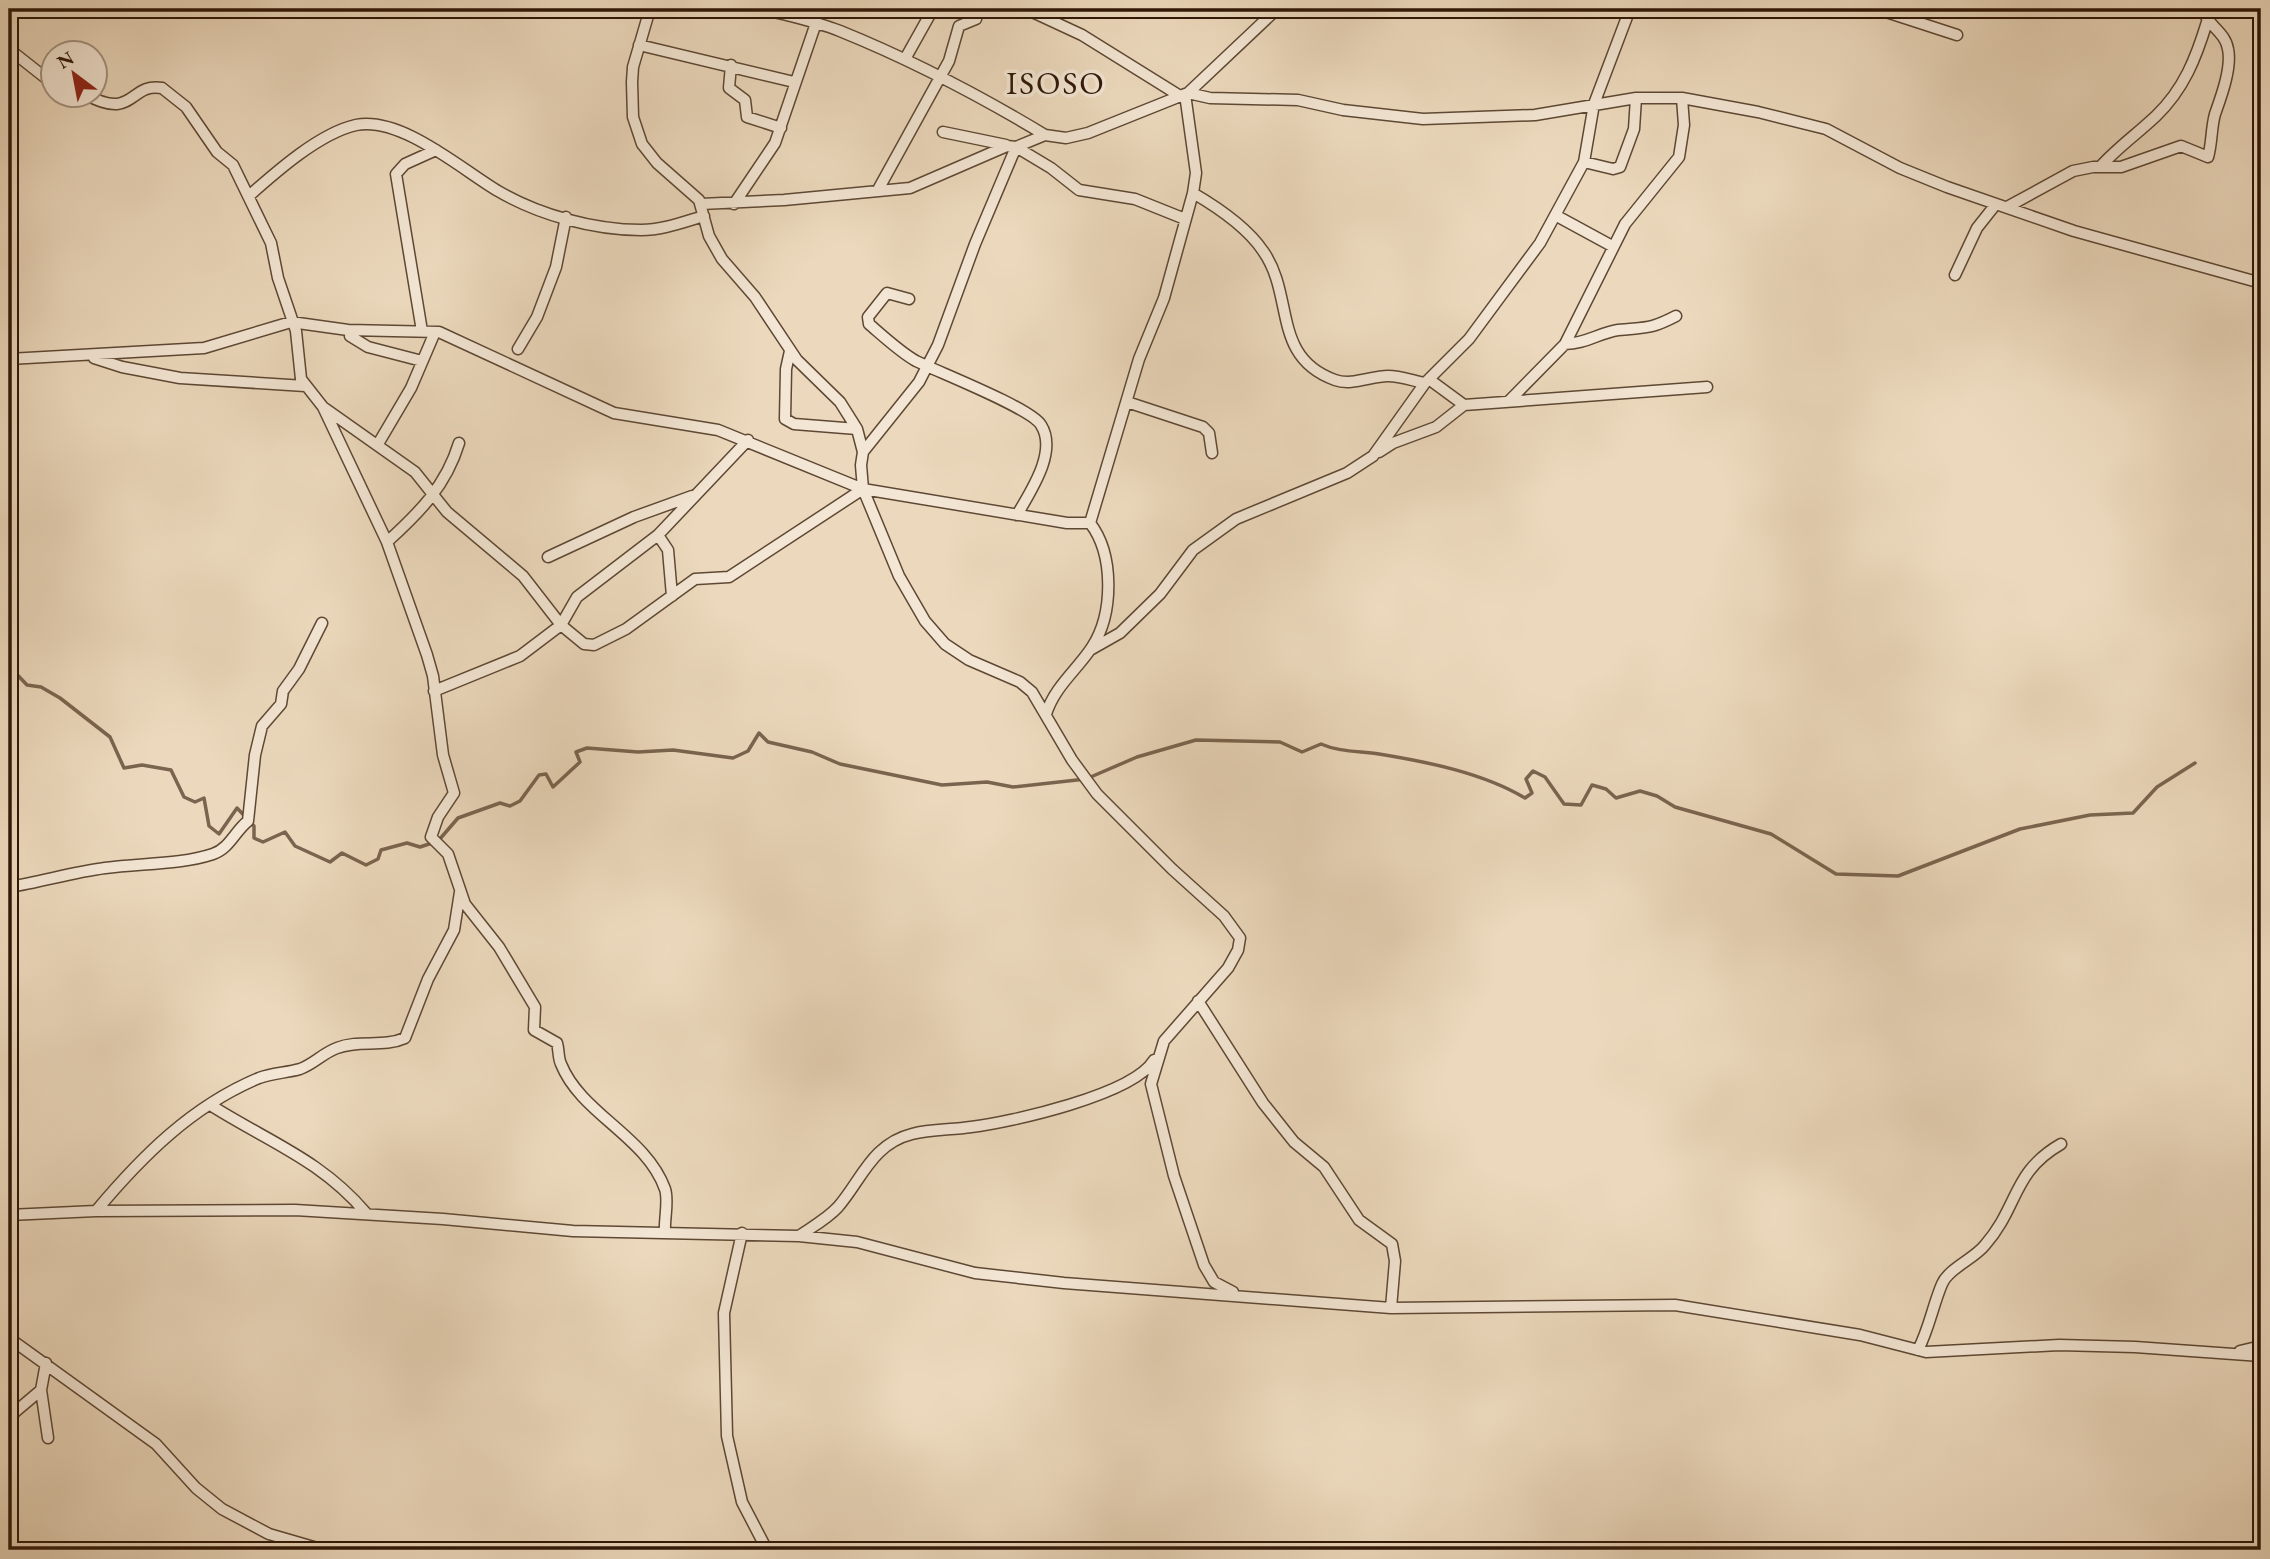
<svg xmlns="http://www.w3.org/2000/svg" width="2270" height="1559" font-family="'EB Garamond',serif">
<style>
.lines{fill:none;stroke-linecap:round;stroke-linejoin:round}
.stream{stroke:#7a644f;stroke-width:3.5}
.street-casing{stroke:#5e4834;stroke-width:13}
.street{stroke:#f3e6d4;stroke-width:10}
.labels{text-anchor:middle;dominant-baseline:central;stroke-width:7;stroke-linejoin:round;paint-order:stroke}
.quarter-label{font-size:32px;letter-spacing:2px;fill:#2f1707;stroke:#f3e6d4}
</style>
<rect width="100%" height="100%" fill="#ecd9bd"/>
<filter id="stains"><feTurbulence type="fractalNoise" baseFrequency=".00286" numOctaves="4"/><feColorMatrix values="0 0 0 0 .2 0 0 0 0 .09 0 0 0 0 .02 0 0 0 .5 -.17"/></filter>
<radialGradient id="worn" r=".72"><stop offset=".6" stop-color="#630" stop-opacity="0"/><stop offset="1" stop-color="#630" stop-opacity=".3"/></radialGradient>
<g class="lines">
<path class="stream" d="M9,666l18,19 14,2 19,11 50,39 14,31 18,-3 29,5 13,27 11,5 9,-4 5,28 10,8 18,-26 17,18v12l9,4 22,-10 10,14 35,16 12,-9 24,12 12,-6 3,-9 26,-7 13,4 12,-4
M439,840l19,-22 42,-15 10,3 10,-5 19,-26 7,-1 7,13 27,-25 -4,-10 11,-4 51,4 35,-2 60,8 15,-7 11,-18 9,9 44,10 28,12 102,21 45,-3 26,5 73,-8 51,-22 59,-17 84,2 22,10 19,-8c18,8 38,7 58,10 49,8 104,19 146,44l7,-5 -6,-14 7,-8 12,6 19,27 17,1 11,-20 14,4 10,9 24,-7 17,5 18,11 96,27 65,40 62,2 122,-47 70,-14 43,-2 24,-26 38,-24"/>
<g class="street-casing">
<path id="street" d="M650,9l-17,58 -1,15 1,35 9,27 15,19 42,37 10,36 13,23 33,38 42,63 43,42 17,27 6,23
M763,9c26,7 52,12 77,22 74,30 137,63 205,104
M1026,9l56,26 98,61
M1877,9l80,26
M639,45l155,37
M9,49l43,34
M905,59l28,-50
M731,65l-2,23 16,12 2,17 34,11
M1188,93l89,-84
M85,94c50,28 44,-12 77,-6l24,19 31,45 16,13 38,78 7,35 18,53 5,48 22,28 64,135 40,113 6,21 10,79 11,38 -16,24 -7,20 17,17 17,50 34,43 36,60 -1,23 23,13c2,7 1,15 4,21 20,50 85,72 104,125 4,12 -1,30 0,43
M943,132l63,13
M1584,162l29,7 7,-2 14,-38 2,-31
M2100,167c17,-19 37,-33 56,-51 28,-27 40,-58 51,-94
M879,188l70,-127 10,-35 17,-7
M1193,193c24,14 54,34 70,58 32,45 8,106 72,129 17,6 36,-4 53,-4 12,0 26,5 37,7
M250,195c27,-24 70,-62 106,-70 45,-9 105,44 142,66 41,24 96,39 143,39 22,0 42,-8 63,-14
M701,204l83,-4 126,-12 97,-42 9,1 29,-12 21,3 22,-5 100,-40 22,5 88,2 45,10 80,9 112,-4 101,-17h46l76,14 68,17 74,39 47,19 127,44 187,52
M734,204l41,-61 41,-120
M2009,206l64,-35 20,-4h28l60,-21 27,11c4,-13 3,-29 7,-43 6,-17 17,-46 13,-65 -3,-18 -21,-23 -25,-40
M1555,215l57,31
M1185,219l-50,-20 -56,-9 -28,-22 -35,-21 -41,97 -37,101 -19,37 -56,70 -2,13 2,24 36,87 26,45 20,23 24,16 51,22 12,10 40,68 25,34 75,75 52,47 16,22 -2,12 -10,18 -64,73 -13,43 23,92 30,89 10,17 19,10
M1955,275l22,-47 19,-24
M909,299l-22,-6 -19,24 1,7c14,12 31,28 47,37 22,11 115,47 125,64 17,27 -11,67 -24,90
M422,331l-26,-157 9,-10 31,-14
M350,336l18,11 54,14
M1565,344c20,0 34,-11 53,-14 28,-3 31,0 58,-14
M518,349l19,-32 19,-50 10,-50
M790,351l-4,18 -1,50 9,5 63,5
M94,358l28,9 58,11 125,8
M9,359l195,-11 87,-26 57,8 91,2 175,81 104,17 145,59 204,34h23l49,-164 25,-61 29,-105 3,-20 -11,-79
M1430,380l34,25 243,-18
M1509,401l56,-57 60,-120 54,-67 5,-32 -2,-27
M1127,402l76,25 6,6 3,20
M323,407l92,65 32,40 76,64 38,49 23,19 10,1 32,-16 69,-50 34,-2 134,-88
M378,444l33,-56 24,-56
M1379,452l14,-9 43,-16 28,-22
M658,535l10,15 4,46
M387,542c32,-29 59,-56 72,-99
M548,557l86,-40 58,-21
M1090,650l30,-17 40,-39 33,-44 43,-31 111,-46 26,-17 52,-73 44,-44 71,-96 44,-81 10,-58 36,-95
M434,691l86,-35 41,-31 16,-28 81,-62 90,-95
M1046,714c9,-28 31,-44 46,-67 22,-34 22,-93 -2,-124
M9,887c32,-5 64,-15 96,-19 35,-5 75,-3 108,-14 17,-6 22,-23 35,-33l7,-66 7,-29 19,-22 2,-13 16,-22 23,-46
M1198,1001l65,102 31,39 30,25 35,53 33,24 3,17 -4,47
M212,1106c57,36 109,54 154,107
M96,1211c46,-55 96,-105 163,-133 13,-5 27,-5 41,-9 14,-5 23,-16 37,-21 22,-9 46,0 68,-10l23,-59 26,-49 6,-38
M9,1215l87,-4 199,-1 148,9 130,12 226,5 58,6 118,31 89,10 327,25 284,-3 185,30 66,17 133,-7 76,2 126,9
M742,1233l-18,80 3,123 15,66 25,48
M799,1236c13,-9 28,-17 39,-29 24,-28 34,-63 74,-73 19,-5 40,-4 59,-7 40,-5 162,-32 183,-67
M9,1338l147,106 40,44 26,21 47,25 55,16
M1918,1350c11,-21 15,-45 24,-66 7,-16 32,-25 43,-39 34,-39 27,-73 76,-101
M2240,1351l21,-5
M41,1390l7,48
M9,1422l6,-10 26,-22 5,-27"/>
</g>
<use href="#street" class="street"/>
</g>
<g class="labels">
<g class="quarter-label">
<text x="1056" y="83">ISOSO</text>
</g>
</g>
<rect width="2270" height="1559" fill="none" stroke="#ecd9bd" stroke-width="35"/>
<rect x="10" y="10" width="2249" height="1538" fill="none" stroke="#2f1707" stroke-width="3.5"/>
<rect x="18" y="18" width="2235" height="1524" fill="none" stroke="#2f1707" stroke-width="2"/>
<g transform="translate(74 74) rotate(328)"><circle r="33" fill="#f3e6d4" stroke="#a59382" stroke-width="2"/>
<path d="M0-5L12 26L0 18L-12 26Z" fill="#8f2418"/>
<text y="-10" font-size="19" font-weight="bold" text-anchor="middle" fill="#2f1707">N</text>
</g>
<rect width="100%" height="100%" filter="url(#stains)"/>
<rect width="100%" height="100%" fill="url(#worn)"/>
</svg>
